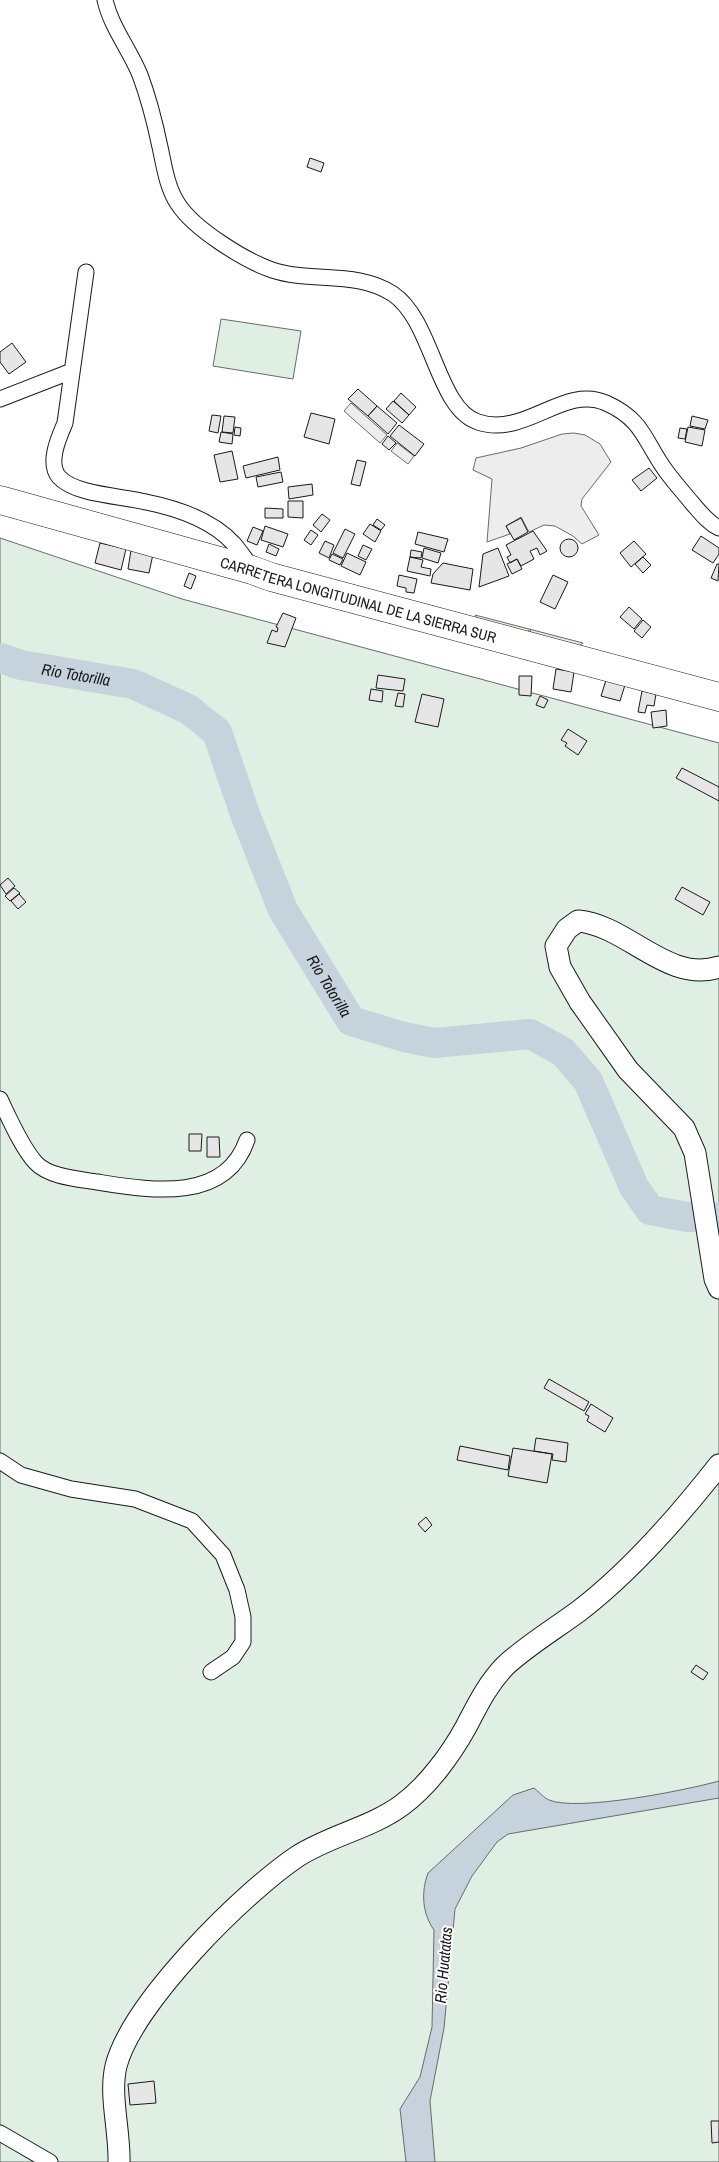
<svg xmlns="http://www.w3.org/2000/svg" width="719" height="2162" font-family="'Archivo Narrow',sans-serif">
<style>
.green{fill:#e0efe3;stroke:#6a6a6a}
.parking{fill:#ededed;stroke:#6a6a6a}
.water{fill:#c6d2dc;stroke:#6a6a6a}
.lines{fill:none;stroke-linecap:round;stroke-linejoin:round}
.river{stroke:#c6d2dc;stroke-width:30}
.building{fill:#e6e6e6;stroke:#1a1a1a}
.street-casing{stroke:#1a1a1a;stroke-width:17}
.secondary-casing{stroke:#1a1a1a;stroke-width:23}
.highway-casing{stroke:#1a1a1a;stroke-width:29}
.street{stroke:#fff;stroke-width:15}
.secondary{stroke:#fff;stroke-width:21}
.highway{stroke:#fff;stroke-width:28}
.labels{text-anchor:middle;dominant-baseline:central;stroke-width:4;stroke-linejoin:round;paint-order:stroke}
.street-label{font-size:15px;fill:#1a1a1a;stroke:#fff}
.water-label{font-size:16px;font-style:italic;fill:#1a1a1a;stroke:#fff}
</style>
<rect width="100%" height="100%" fill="#fff"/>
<path class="green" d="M221,319l80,12 -8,48 -80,-13z
M0,538l182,61 537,144v1419h-719z
M475,615l108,28 -4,3 -48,-13 -1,-4 -3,3 -49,-12z"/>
<path class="parking" d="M351,403l36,32 -7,8 -36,-32z
M574,433l11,2 15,9 11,18 -29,37 -1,7 18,29 -17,9 -9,-8 -18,-10 -11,-1 -15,7 -8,-15 -15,9 4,8 -23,8 5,-63 -19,-9 3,-12 45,-10 41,-14z
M397,443l17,13 -6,8 -17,-13z"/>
<path class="water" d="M719,1781v17l-211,36 -11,8 -25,34 -17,33 -11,119 -14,73 5,61h-29l-6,-53 20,-32 12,-50 2,-97c-12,-17 -13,-38 -6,-57l85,-78 21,-7c5,4 10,10 15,12 29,12 138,-10 170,-19z"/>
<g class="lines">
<path class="river" id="s1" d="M0,658l21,7 112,19 55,25 29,23 28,82 38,96 68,111 53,16 30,6 96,-9 33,18 25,29 46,106 16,23 37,7h32"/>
</g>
<path class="building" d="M310,158l14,5 -3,9 -14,-5z
M12,343l14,19 -17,12 -9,-12v-10z
M358,389l19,17 -9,10 -20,-17z
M401,393l15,14 -7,8 -15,-14z
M393,401l16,14 -7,8 -16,-14z
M377,406l20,17 -9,11 -20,-18z
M311,413l24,6 -6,25 -25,-7z
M212,415l9,1 -3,17 -9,-2z
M224,416l11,1 -2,16 -11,-1z
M692,416l16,4 -3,9 -15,-3z
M399,425l25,19 -9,12 -25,-20z
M235,427l6,1 -1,8 -6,-1z
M688,427l17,3 -3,16 -17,-4z
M680,428l7,1 -2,10 -7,-1z
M221,432l12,2 -1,10 -13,-2z
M388,436l8,7 -7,7 -7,-6z
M232,451l6,28 -18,3 -6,-27z
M278,457l2,13 -34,8 -3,-12z
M357,460l9,2 -6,24 -9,-2z
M649,468l8,10 -16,13 -9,-11z
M281,472l2,10 -25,5 -2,-10z
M312,484l1,11 -24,4 -1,-12z
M288,501h15v17l-15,-1z
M265,508l18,1v9h-18z
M322,514l8,6 -9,12 -8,-7z
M521,518l7,14 -14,8 -8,-14z
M377,519l8,6 -4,5 -8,-5z
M370,524l11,7 -6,11 -12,-8z
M265,526l23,8 -5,13 -22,-7z
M253,527l10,4 -6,14 -10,-4z
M345,529l10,5 -12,24 -10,-5z
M311,530l7,5 -7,10 -7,-5z
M533,531l14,20 -7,4 -3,-7 -7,3 4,8 -13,7 -4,-7 -7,4 -3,-6 4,-2 -5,-10z
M418,532l30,7 -4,13 -29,-8z
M701,536l18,12v6l-6,9 -21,-13z
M560 548a9 9 0 1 1 18 0a9 9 0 1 1-18 0Z
M325,541l9,4 -5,13 -10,-5z
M634,541l12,13 -15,13 -11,-14z
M100,543l26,6 -5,21 -26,-7z
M269,544l10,5 -3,7 -10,-4z
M363,545l9,4 -6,11 -8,-4z
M424,548l17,5 -3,10 -16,-5z
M498,548l11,28 -30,11 4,-33z
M131,550l22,4 -4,19 -21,-4z
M411,550l11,2 -1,6 -11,-1z
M347,553l19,9 -6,13 -19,-9z
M332,554l11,5 -3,6 -11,-5z
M410,557l13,3 -2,7 10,2 -1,7 -23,-5z
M643,557l8,8 -8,8 -8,-9z
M517,559l5,10 -10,5 -5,-10z
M443,563l30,6 -3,21 -39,-7 2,-9z
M717,564h2l-1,17 -7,-3z
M189,573l7,3 -5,13 -7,-3z
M399,575l18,4 -3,14 -8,-1v-4l-9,-2z
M553,575l15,7 -13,27 -15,-7z
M629,607l13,12 -8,10 -14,-12z
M283,613l13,5 -11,29 -18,-4 5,-13 5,2 1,-4 -2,-1z
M643,620l8,7 -9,11 -8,-7z
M556,669l18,3 -3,20 -18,-3z
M378,675l27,4 -2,12 -27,-3z
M519,676h13l-1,20 -12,-1z
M606,680l19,5 -5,16 -19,-5z
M371,689l12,2 -1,11 -13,-2z
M642,691l14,3 -2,12 -7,-1 -2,8 -7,-1z
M398,693l7,1 -2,13 -8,-1z
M422,694l22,5 -6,28 -23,-5z
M540,696l8,4 -4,8 -8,-3z
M666,710l1,16 -14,2 -2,-16z
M568,729l19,12 -9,14 -13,-9 2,-3 -6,-3z
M682,768l37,19v14l-43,-23z
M8,878l7,8 -9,8 -6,-9z
M682,887l28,15 -7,13 -28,-16z
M14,888l6,5 -10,8 -5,-5z
M19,894l7,8 -8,7 -7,-8z
M189,1134h13l-1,17h-12z
M207,1137h12l1,20h-13z
M549,1379l40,23 -5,9 -40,-23z
M591,1404l22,14 -8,14 -18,-11 2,-5 -4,-2z
M536,1438l32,5 -2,19 -14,-2 1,-6 -19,-3z
M460,1446l50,10 -2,14 -51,-10z
M513,1448l39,6 -5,29 -39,-7z
M426,1517l6,8 -7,7 -7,-8z
M696,1665l12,8 -5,7 -12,-8z
M154,2081l2,22 -26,2 -2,-21z
M711,2121h8v21l-7,1z"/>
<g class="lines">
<g class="street-casing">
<path id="street" d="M105,0c6,27 25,50 35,75 9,24 15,48 20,72 4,18 7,41 18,57 16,25 66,56 94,66 39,13 85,0 121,24 40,27 44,115 85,128 47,16 86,-38 128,-19 38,17 38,38 60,68 8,11 17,21 26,32 8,9 16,20 27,25
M86,272l-21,151c-6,14 -18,40 -6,54 16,18 64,19 87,25 30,6 66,18 88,42 6,7 12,16 18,24
M0,399l72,-28
M0,1099c9,19 22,49 36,64 13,14 43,16 61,19 52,8 128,22 150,-42
M0,1461l21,14 50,14 64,10 57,22 31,34 14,35 6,27v25l-10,15 -22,15
M0,2133l50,29"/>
</g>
<g class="secondary-casing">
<path id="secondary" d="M719,967c-51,17 -92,-42 -141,-46l-11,8 -11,17 4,21 20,35 48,68 56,58 11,25 20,126 4,9
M119,2162c1,-31 -10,-66 -3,-96 16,-63 128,-174 182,-210 33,-21 73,-28 104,-51 26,-19 49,-51 64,-78 12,-23 21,-42 39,-61 20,-19 51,-38 74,-55 51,-39 100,-95 140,-146"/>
</g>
<g class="highway-casing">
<g id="highway">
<path id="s2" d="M0,500l252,70 19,7 448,120"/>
</g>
</g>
<use href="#street" class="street"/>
<use href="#secondary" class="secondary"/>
<use href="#highway" class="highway"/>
</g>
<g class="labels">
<g class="street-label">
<text stroke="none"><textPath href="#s2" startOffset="372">CARRETERA LONGITUDINAL DE LA SIERRA SUR</textPath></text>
</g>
<g class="water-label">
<text stroke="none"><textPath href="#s1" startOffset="78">Rio Totorilla</textPath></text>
<text stroke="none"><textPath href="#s1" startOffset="512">Rio Totorilla</textPath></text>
<text transform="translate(443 1965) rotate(-85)">Rio Huatatas</text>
</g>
</g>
</svg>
